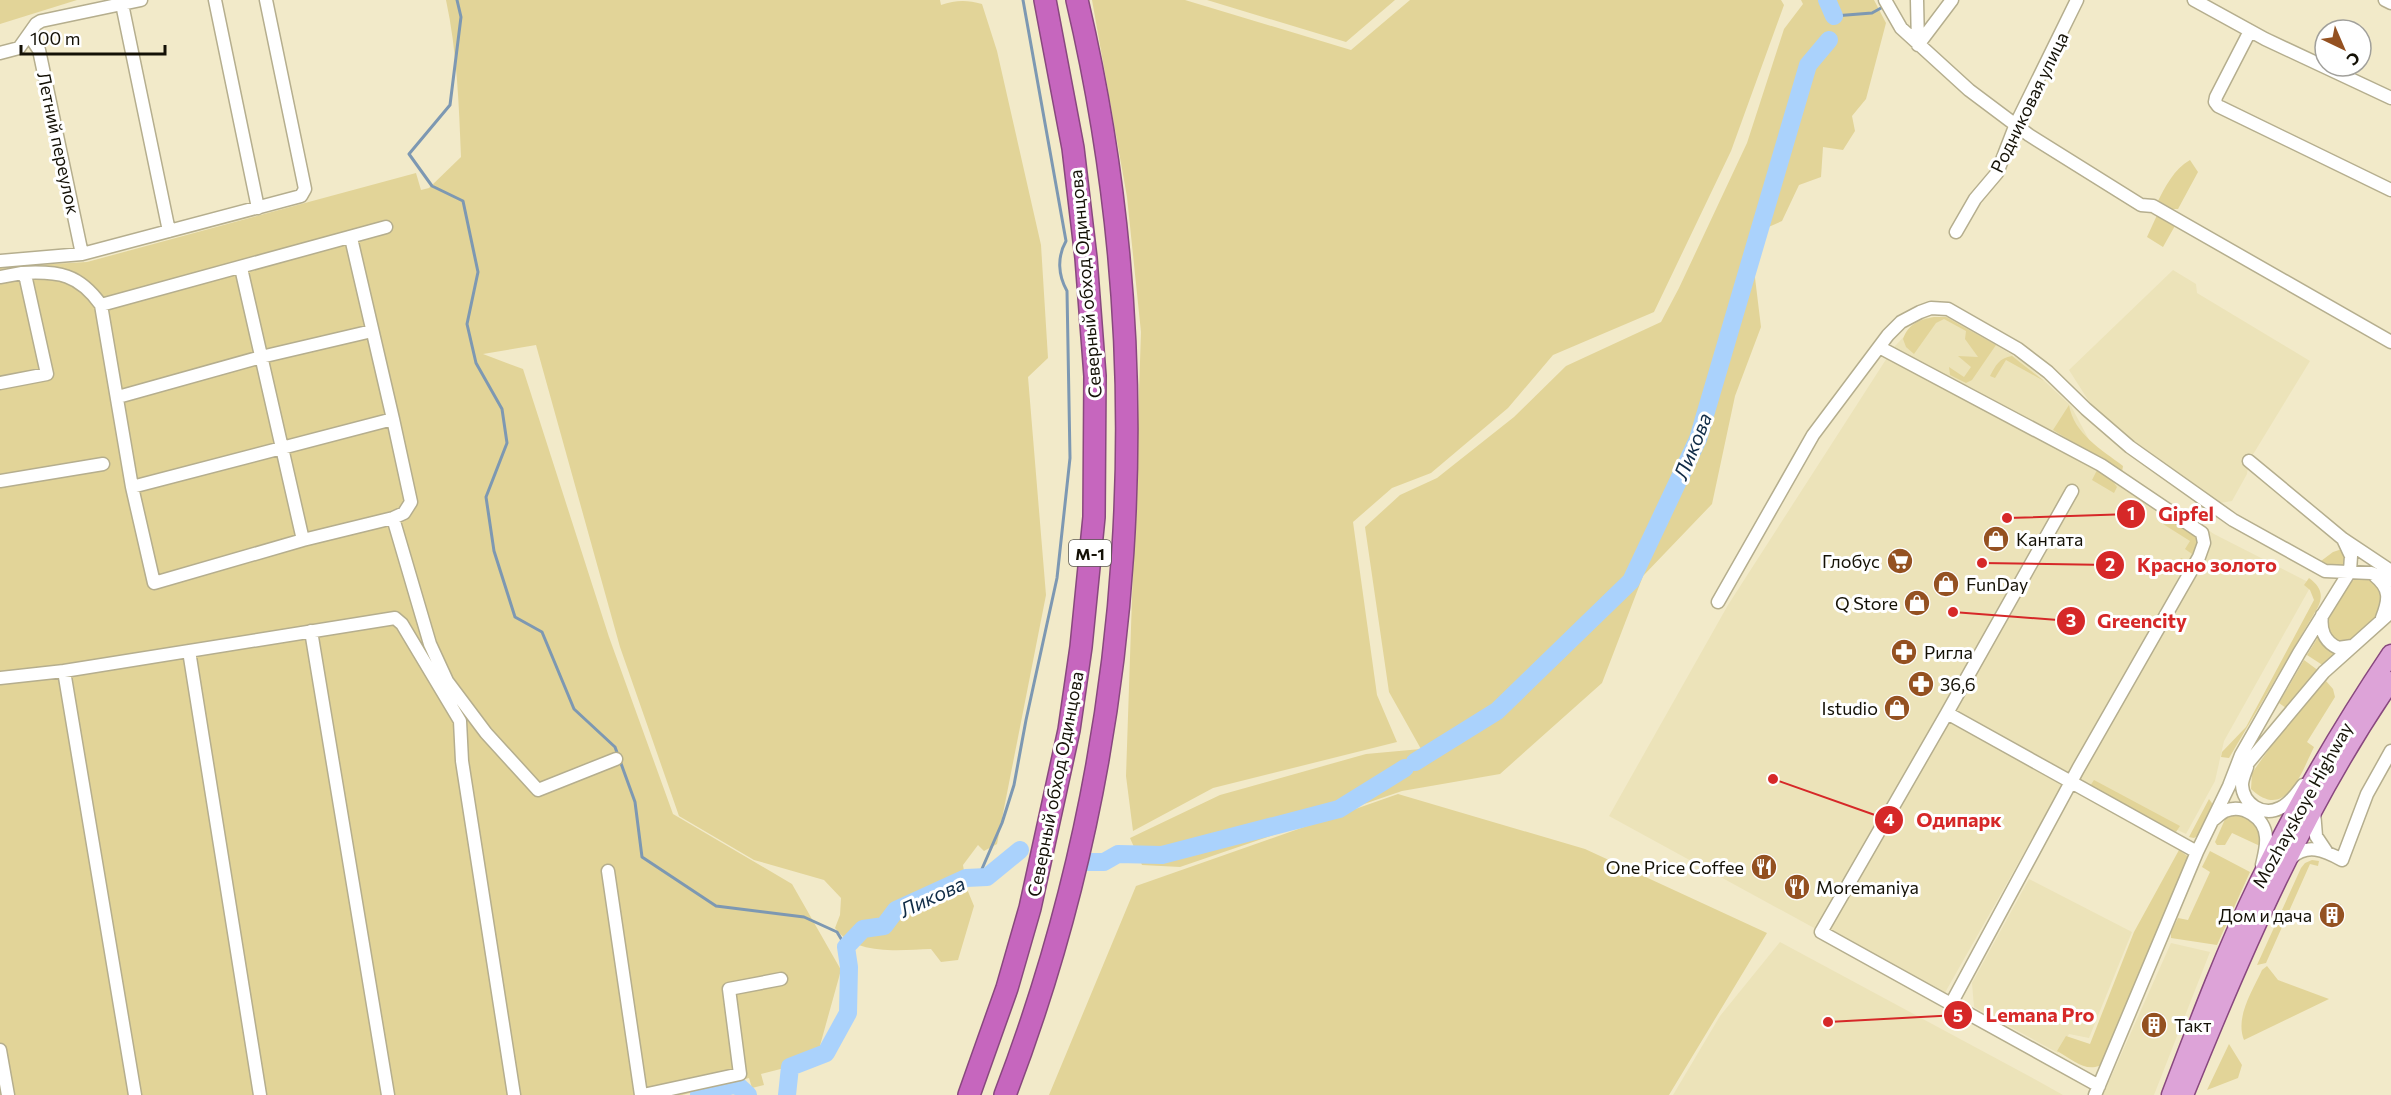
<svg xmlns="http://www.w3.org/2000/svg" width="2391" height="1095" font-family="Commissioner,sans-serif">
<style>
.built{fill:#ece3b9}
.green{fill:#e2d498}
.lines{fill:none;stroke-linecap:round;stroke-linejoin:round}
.stream{stroke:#7d98b2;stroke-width:3}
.river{stroke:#aad2fc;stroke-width:18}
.street-casing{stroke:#b5ae8e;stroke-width:15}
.primary-casing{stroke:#88487e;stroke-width:21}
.highway-casing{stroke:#88487e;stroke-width:24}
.street{stroke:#fff;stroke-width:12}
.primary{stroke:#dda3d8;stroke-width:18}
.highway{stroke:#c666be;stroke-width:21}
.labels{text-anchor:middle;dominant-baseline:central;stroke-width:6;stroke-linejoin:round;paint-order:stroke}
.shield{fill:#fff;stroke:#5a5851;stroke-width:1.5}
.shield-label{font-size:16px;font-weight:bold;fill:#141106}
.street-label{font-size:18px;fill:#141106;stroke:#fff}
.poi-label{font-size:18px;fill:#141106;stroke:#fff;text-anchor:start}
.water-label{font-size:20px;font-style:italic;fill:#0f2b46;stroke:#fff}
.leader{fill:none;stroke:#d62828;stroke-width:2}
.callout-dot{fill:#d62828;stroke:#fff;stroke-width:2}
.mark-label{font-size:18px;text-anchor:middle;font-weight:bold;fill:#fff}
.callout-label{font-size:20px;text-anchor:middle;font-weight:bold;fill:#d62828;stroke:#fff;stroke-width:6;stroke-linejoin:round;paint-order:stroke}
</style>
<rect width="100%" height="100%" fill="#f2eac9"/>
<path class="built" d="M2173,270l23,14 1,9 113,68 -61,100 -2,13 -15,27 -12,2 -123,-89 -28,-44z
M1950,317l75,46 46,43 24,45 119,83 98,50 -88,157 -9,40 -29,53 -119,-57 -125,221 -333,-182 119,-211 166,-258 28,-29z
M2029,879l103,53 -43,106 -20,-4 -11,19 -84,-46 -2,-24z
M1780,942l258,139 25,14h-390l47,-79z
M2171,943l39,9 -56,143h-51z"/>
<path class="green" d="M0,0h77l-77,24z
M446,0h494l1,5c15,-5 26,-5 41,-1l15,47 44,194 7,113 -20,19 18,218 -49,249 -13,7 -6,-6 -15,20 4,24 7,17 -16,54 -17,2 -10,-13c-31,1 -76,7 -96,-21l5,-13 1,-17 -17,-18 -70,-20 -75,-44 -59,-169 -84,-302 -53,9 40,15 86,268 64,177 119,70 49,86 -25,90 -55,14 3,11 -12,3 -3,-10 -67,17h-682v-828l87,-5 329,-89 5,17 8,-2 32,-31c-2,-52 -4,-106 -15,-157z
M1092,0h93l166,50 59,-50h371l3,5 -53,146 -77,161 -101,43 -45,53 -77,65 -39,15 -39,34 24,173 20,47 -184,46 -80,43 -7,-55 15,-444 -14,-135z
M1207,0h188l-49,42z
M1801,0h73l12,23 -20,76 -14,17 3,15 -12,19 -20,-3 -2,30 -22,8 -17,36 -18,8 -12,24 9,74 -26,69 -23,108 -69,72 -41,107 -102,91 -98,17 -222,76 -38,-2 -12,-27 90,-43 146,-41 55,-5 -32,-57 -24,-165 35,-32 37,-17 77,-61 52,-51 95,-44 18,-34 68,-145 37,-114 19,-25z
M2190,160l8,12 -20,37h-7l-14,-6c8,-16 17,-34 33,-43z
M2158,213l18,11 -13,23 -16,-10z
M1934,317h12l50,28 -24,35 -6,3 -16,-8 -1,-8 15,10 7,-10 -13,-11 20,1 -13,-18 1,-8 -22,-12 -8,4 -22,31 -8,-7 -3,-8c6,-16 16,-19 31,-22z
M2012,356l32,25 -38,-21 -11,18 -5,-2c6,-11 9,-18 22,-20z
M2069,405c5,29 32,44 54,61l-1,6 -69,-42z
M2098,468l12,9 7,10 -3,6 -22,-13z
M2166,518c12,3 30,13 33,26l-14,24 -7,-1 -1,-4 4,-5 7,3 4,-7 -7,-5 5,-8 -27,-17z
M2345,548l3,15c-10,6 -18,4 -27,-2l12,-9z
M2366,576l11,7 7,10 -4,20 -27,27 -12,2 -7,-3 -8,-16c5,-21 17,-44 40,-47z
M2309,578c11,8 15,16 9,29l-89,151 -8,-1 1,-5 24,-25 68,-127 -4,-10 -6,-5z
M2320,634l18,18 -14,14 -17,-11z
M2304,660l15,11 -33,37 -7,-5z
M2326,681l7,8 2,8 -28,45 7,5c-13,26 -28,75 -63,42l1,-16 37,-52z
M2094,780l86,46 -4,6 -86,-46z
M1398,794l187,55 182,84 -98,162h-620l87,-209z
M2209,799l5,7 -15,29 -5,3 -5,-1z
M2233,811c17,2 23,14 29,29l-2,6 -28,-13 -7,12h-8l-2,-3 11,-25z
M2179,850l11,8 -83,203c-18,15 -32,0 -50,-10l9,-15 24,8 44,-112z
M2210,851l40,21 -33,73 -46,-7v-6l7,-14 10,2 22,-48 -8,-5z
M2312,860l7,1 -1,5 -8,-2 -44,99 -9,2 44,-97 4,-5z
M2267,966l11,14 51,19 -85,41c-9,-23 8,-48 18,-70z
M2229,1044l13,21 -4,13 -31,12z"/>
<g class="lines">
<path class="stream" d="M457,0l4,17 -11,88 -41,49 23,32 31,15 15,71 -11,52 9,39 26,46 5,34 -21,54 8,54 21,66 27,15 32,77 41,38 20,55 7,55 74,49 88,11 33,15 9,15
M1834,16l38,-3 9,-5
M978,878l24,-55 12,-38 12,-65 31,-142 13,-120 -3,-167c-9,-16 -10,-34 -1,-50l-43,-241"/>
<path class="river" d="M1827,0l7,16
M1415,762l82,-51 134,-130 67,-142 110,-374 21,-25
M1082,862h22l14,-8 44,1 177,-46 66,-41
M723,1088l13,-4 12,11
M699,1095l13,-4
M787,1095l3,-28 36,-14 22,-40 1,-46 -3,-20 17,-18 21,-3 12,-16 70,-32 21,-1 33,-27"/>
<g class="street-casing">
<path id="street" d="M215,0l43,208
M1885,0l16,28 68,62 60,45 112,70 12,1 238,136
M1917,0l1,45
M2194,0l71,39 126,59
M2385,0l6,3
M122,4l47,227
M2250,31l-34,66 -1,5 3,4 173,84
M29,35l10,15 43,204
M1918,45l34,-45
M0,53l19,-5 17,-24 5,-3 100,-21
M1956,232l19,-33 22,-26 19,-49 61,-124
M351,238l42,181
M0,261l82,-7 219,-58 4,-7 -39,-189
M22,273c37,-2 57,1 79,32l285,-78
M0,277l22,-4 4,6 21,95 -47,9
M101,305l31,182 22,96 149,-43 -62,-272
M1879,347l222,118 101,68 2,10 -5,14 -121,212 -127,235 148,82
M118,397l143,-40 111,-26
M2249,461l94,78 48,32
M0,481l103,-17
M132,487l261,-68 18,83 -7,11 -11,5 -90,22
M2072,491l-125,222 250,139
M393,518l37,126 17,37 39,52 52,57 78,-31
M2375,576c16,13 14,24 7,42
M1718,602l95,-167 75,-100 13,-13 19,-10 11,-4 17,1 70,40 30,23 38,37 44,38 103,73 92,51 46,2 20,7
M2322,615c-2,15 2,26 16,33l14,-2
M311,631l77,464
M189,651l71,444
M64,671l71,424
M0,678l64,-7 331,-53 7,6 58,97 2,40 52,334
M1947,713l-126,219 130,72
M2247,767c-2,6 -5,12 -5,18 1,19 21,32 38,23 10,-4 17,-15 23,-23
M2237,776l87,-104 67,-60
M2314,811l2,25 10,15
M2213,820c4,-3 8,-7 12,-9 18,-8 40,7 41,26 1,9 -2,19 -4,28
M2291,858c16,-15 33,-8 51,2l25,-66 24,-43
M608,871l33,224
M0,1050l8,45
M643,1095l97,-21 -11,-85 52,-10
M2095,1095l102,-243 32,-66 12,-31 58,-102 51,-82 1,-15 -8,-17"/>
</g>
<g class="primary-casing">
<path id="primary" d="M2171,1095c27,-71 54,-143 87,-211 39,-80 84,-157 133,-230
M2184,1095c58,-143 119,-286 207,-414"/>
</g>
<g class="highway-casing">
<path id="highway" d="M969,1095l38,-107 23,-80 39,-178 12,-83 13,-130 1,-141 -9,-118 -13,-110 -28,-148
M1005,1095c133,-347 157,-734 72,-1095"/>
</g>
<use href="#street" class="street"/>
<use href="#primary" class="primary"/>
<use href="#highway" class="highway"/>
</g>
<defs>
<g id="shop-disc" transform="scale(1.35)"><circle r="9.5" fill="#945121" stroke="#fff"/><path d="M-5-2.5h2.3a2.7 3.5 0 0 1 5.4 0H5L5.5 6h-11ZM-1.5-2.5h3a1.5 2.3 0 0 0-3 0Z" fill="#fff"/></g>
<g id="supermarket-disc" transform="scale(1.35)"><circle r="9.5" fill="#945121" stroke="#fff"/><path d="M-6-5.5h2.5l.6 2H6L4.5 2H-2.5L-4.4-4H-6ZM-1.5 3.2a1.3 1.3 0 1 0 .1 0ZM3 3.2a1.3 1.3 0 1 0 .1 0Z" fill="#fff"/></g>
<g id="pharmacy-disc" transform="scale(1.35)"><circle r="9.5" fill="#945121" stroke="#fff"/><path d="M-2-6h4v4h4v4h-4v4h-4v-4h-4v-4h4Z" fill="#fff"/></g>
<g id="restaurant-disc" transform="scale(1.35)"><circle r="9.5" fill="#945121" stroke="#fff"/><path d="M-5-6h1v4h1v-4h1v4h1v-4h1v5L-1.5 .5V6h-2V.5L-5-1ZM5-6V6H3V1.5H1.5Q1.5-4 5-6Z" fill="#fff"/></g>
<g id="building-disc" transform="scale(1.35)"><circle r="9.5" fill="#945121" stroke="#fff"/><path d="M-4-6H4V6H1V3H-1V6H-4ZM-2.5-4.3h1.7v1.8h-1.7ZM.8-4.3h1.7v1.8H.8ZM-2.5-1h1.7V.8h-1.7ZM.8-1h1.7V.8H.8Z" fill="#fff"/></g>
</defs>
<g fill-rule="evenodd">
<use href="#shop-disc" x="1996" y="539"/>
<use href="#supermarket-disc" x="1900" y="561"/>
<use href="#shop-disc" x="1946" y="584"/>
<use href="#shop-disc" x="1917" y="603"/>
<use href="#pharmacy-disc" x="1904" y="652"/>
<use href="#pharmacy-disc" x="1921" y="684"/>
<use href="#shop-disc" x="1897" y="708"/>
<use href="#restaurant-disc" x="1764" y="867"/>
<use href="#restaurant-disc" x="1797" y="887"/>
<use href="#building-disc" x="2332" y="915"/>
<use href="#building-disc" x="2154" y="1025"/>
</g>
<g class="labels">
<rect class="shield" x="1069" y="540" width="42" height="26" rx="4.5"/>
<g class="shield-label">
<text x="1090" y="553">М-1</text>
</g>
<g class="street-label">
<text transform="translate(2029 102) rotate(-64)">Родниковая улица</text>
<text transform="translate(59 143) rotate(78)">Летний переулок</text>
<text transform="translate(1085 284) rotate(-95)">Северный обход Одинцова</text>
<text transform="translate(1055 784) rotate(-79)">Северный обход Одинцова</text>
<text transform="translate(2302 805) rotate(-61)">Mozhayskoye Highway</text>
</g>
<g class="poi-label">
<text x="2016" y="539">Кантата</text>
<text x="1880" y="561" text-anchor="end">Глобус</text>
<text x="1966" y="584">FunDay</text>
<text x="1898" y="603" text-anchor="end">Q Store</text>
<text x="1924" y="652">Ригла</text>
<text x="1940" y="684">36,6</text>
<text x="1878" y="708" text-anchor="end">Istudio</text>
<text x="1744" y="867" text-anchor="end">One Price Coffee</text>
<text x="1816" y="887">Moremaniya</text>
<text x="2312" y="915" text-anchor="end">Дом и дача</text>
<text x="2174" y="1025">Такт</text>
</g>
<g class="water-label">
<text transform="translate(1692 446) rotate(-68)">Ликова</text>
<text transform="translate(932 896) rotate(-25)">Ликова</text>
</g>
</g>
<path class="leader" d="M2007 518L2131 514M1982 563L2110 565M1953 612L2071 621M1773 779L1889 820M1828 1022L1958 1015"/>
<g class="callout-dot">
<circle cx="2007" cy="518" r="6"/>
<circle cx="1982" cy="563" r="6"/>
<circle cx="1953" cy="612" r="6"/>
<circle cx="1773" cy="779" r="6"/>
<circle cx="1828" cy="1022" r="6"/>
<circle cx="2131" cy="514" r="15"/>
<circle cx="2110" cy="565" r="15"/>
<circle cx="2071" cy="621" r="15"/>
<circle cx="1889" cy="820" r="15"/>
<circle cx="1958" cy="1015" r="15"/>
</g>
<g class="mark-label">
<text x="2131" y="520">1</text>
<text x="2110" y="571">2</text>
<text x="2071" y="627">3</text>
<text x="1889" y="826">4</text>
<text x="1958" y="1022">5</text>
</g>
<g class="callout-label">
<text x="2186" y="521">Gipfel</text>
<text x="2207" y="572">Красно золото</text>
<text x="2142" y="628">Greencity</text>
<text x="1959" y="827">Одипарк</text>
<text x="2040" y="1022">Lemana Pro</text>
</g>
<g transform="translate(2343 48) rotate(136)"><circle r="28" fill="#ffffff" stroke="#a1a09b" stroke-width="1.5"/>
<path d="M0-4.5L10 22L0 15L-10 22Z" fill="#945121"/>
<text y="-9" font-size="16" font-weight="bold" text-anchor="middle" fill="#141106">С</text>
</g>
<path d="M21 45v9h144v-9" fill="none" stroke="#141106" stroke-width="3"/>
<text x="30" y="45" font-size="18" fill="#141106" stroke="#ffffff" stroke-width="4.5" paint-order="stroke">100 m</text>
</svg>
